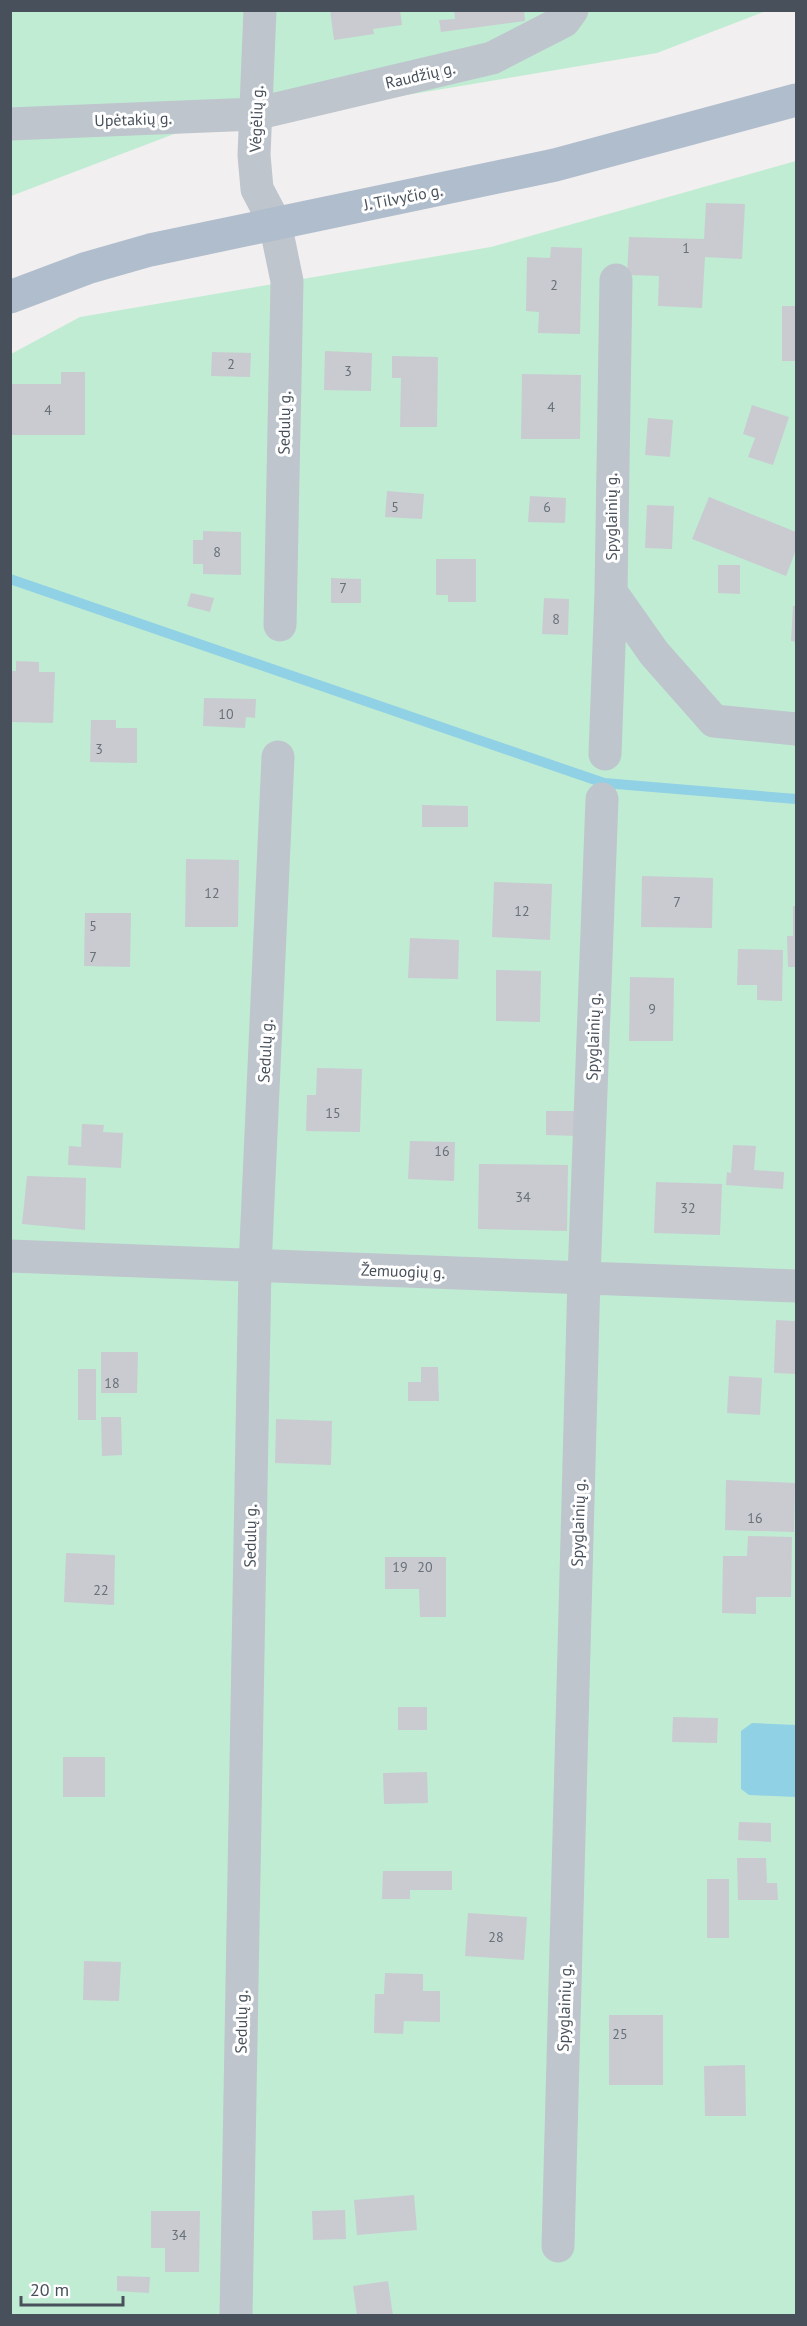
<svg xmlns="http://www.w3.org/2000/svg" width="807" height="2326" font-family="'PT Sans',sans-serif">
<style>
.green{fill:#c0ecd3}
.water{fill:#90d1e6}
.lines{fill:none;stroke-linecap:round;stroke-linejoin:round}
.stream{stroke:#90d1e6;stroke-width:10}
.building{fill:#c9cbd1}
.minor{stroke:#bec5cd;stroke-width:33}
.primary{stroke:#b0bdcc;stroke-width:33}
.labels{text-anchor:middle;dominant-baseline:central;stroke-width:6;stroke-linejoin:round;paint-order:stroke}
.number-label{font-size:14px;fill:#687078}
.street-label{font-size:16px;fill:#48515b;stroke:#fff}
</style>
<rect width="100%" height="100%" fill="#f1efef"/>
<path class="green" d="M11,11h755l-109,42 -483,81 -163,62z
M796,161v2154l-785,1v-1962l69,-37 411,-70z"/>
<path class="water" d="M752,1723l44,2v72l-47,-2 -8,-6v-58z"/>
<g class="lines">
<path class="stream" d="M10,579l594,204 192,16"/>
</g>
<path class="building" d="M330,10h70l2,15 -29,4 1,5 -40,6z
M454,10h70l1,11 -84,11 -2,-12 16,-1z
M706,203l39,1 -3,55 -37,-2 -3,51 -44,-2 1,-30 -32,-1 2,-38 75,2z
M551,247l31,1 -2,86 -42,-1 1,-21 -13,-1 1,-54 23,1z
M782,306h14v55h-14z
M325,351l47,2 -1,38 -47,-1z
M212,352l39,1 -1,24 -39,-1z
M392,356l46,1 -1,70h-37l1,-49h-9z
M61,372h24v63h-75v-51h51z
M522,374l59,1 -1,64h-59z
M752,405l37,12 -16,48 -25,-8 7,-19 -12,-4z
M648,418l25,2 -3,37 -25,-2z
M387,491l37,3 -2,25 -37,-2z
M530,496l36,2 -1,25 -37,-1z
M709,497l87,35v18l-10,26 -94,-37z
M647,505l27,1 -2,43 -27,-1z
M203,531l38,1v43l-38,-1v-10h-10v-24h10z
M436,559h40v43h-28v-7h-12z
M718,565h22v29l-22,-1z
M331,578l30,1v24h-30z
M191,593l23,5 -4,14 -23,-6z
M544,598l25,1 -1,36 -26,-1z
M793,606h3v36l-5,-1z
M16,661l23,1v10h16l-2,51 -43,-1v-51h6z
M204,698l52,1 -1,19 -9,-1 -1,11 -42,-2z
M91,720h25v8h21v35l-47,-1z
M422,805l46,1v21h-46z
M186,859l53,1 -1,67h-53z
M642,876l71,2 -1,50 -71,-1z
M494,882l58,2 -2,56 -58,-3z
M793,906h3v61h-8l-1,-31h6z
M85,913h46l-1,54 -46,-1z
M410,938l49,2 -1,39 -50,-1z
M738,949l45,1 -1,51 -25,-1v-15h-20z
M496,970l45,1 -1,51 -44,-1z
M630,977l44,1 -1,63h-44z
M317,1068l45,1 -2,63 -54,-1 1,-36h9z
M546,1111h31v25l-31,-1z
M82,1124l22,1 -1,7 20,1 -2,35 -53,-3 1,-19 12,1z
M410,1141l45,1 -1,39 -46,-2z
M733,1145l23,1 -2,24 30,2 -1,17 -57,-4 1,-13 4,1z
M479,1164l89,1 -1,66 -89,-2z
M27,1176l59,2 -1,52 -63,-6z
M656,1182l66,2 -2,51 -66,-2z
M776,1320l20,1v53l-22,-1z
M101,1352h37l-1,41h-36z
M421,1367h17l1,34h-31v-19h13z
M78,1369h18v51h-18z
M729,1376l33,2 -2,37 -33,-2z
M101,1417h20l1,38 -20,1z
M276,1419l56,2 -1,44 -56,-2z
M726,1480l69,3 -1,49 -69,-2z
M748,1536l44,1 -1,60h-35v17l-34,-1 1,-57h24z
M66,1553l49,2 -1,50 -50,-3z
M385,1557h61v60h-26l-1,-28h-34z
M398,1707h29v23h-29z
M673,1717l45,1 -1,25 -45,-1z
M63,1757h42v40h-42z
M427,1772l1,31 -44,1 -1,-31z
M739,1822l32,1v19l-33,-2z
M737,1858h29l1,25h10l1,17h-40z
M383,1871h69v19h-42v9h-28z
M707,1879h22v59h-22z
M468,1913l59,4 -3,43 -59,-4z
M84,1961l37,1 -2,39 -36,-1z
M385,1973l38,1v17h17v31l-36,-1 -1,13 -29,-1 1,-39h9z
M609,2015h54v70h-54z
M745,2065l1,51h-41l-1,-50z
M414,2195l3,35 -60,5 -3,-35z
M345,2210l1,29 -33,1 -1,-29z
M151,2211h49l-1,61h-34v-24h-14z
M117,2276l33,1 -1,16 -32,-2z
M388,2281l5,35h-36l-4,-30z"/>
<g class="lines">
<path class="minor" d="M260,10l-6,145 3,34 18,34 12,58 -7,344
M10,124l245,-10 237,-56 72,-37 8,-11
M611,592l43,61 60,68 82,8
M605,754l6,-162 5,-312
M10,1256l786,30
M558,2246l26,-969 18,-478
M236,2316l19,-1049 23,-510"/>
<path class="primary" d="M10,297l77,-29 63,-18 405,-85 241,-65"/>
</g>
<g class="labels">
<g class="number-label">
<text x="686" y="248">1</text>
<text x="554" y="285">2</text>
<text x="231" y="364">2</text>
<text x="348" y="371">3</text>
<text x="551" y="407">4</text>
<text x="48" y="410">4</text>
<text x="395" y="507">5</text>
<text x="547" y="507">6</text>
<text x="217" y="552">8</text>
<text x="343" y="588">7</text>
<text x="556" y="619">8</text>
<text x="226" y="714">10</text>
<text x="99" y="749">3</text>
<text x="212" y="893">12</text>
<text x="677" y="902">7</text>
<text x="522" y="911">12</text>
<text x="93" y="926">5</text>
<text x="93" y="957">7</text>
<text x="652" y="1009">9</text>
<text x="333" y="1113">15</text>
<text x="442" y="1151">16</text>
<text x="523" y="1197">34</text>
<text x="688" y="1208">32</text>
<text x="112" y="1383">18</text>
<text x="755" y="1518">16</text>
<text x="400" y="1567">19</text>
<text x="425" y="1567">20</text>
<text x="101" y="1590">22</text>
<text x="496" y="1937">28</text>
<text x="620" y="2034">25</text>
<text x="179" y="2235">34</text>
</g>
<g class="street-label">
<text transform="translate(420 75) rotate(-13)">Raudžių g.</text>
<text transform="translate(133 119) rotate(-2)">Upėtakių g.</text>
<text transform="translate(256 119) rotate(-88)">Vėgėlių g.</text>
<text transform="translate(403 197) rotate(-11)">J. Tilvyčio g.</text>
<text transform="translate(284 423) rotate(-89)">Sedulų g.</text>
<text transform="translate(611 517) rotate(-90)">Spyglainių g.</text>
<text transform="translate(593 1037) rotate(-88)">Spyglainių g.</text>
<text transform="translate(265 1051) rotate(-87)">Sedulų g.</text>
<text transform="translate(403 1271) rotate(2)">Žemuogių g.</text>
<text transform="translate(578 1523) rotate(-88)">Spyglainių g.</text>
<text transform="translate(250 1536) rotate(-89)">Sedulų g.</text>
<text transform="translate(564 2008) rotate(-88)">Spyglainių g.</text>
<text transform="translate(241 2022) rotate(-89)">Sedulų g.</text>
</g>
</g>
<rect width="807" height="2326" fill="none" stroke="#48515b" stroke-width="24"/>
<path d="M21 2296v9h102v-9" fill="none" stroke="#48515b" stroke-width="3"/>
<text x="30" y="2296" font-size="18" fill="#48515b" stroke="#ffffff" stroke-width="4.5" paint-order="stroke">20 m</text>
</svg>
